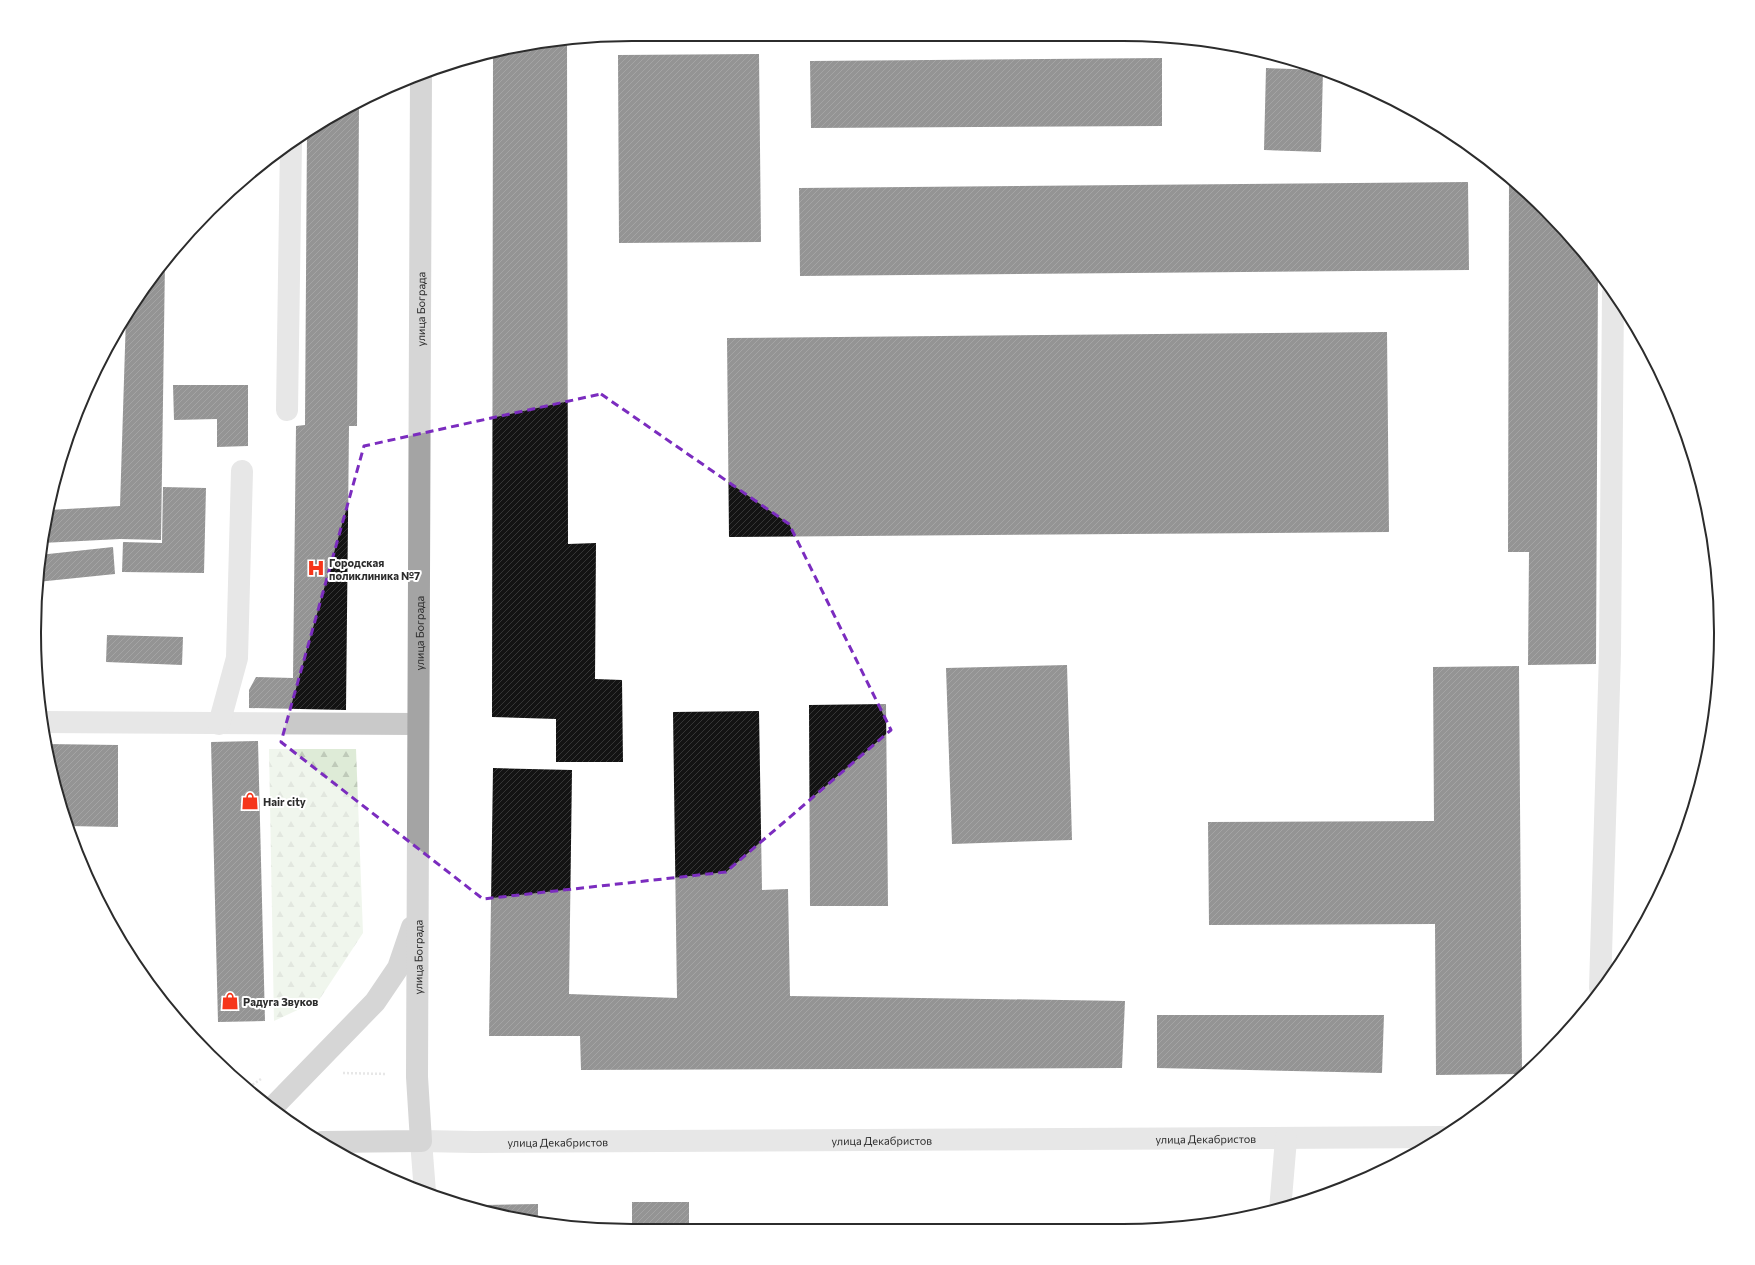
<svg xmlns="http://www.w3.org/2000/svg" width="1755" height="1265" font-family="Commissioner,sans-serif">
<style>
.forest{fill:url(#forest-firs)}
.building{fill:url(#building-hatch)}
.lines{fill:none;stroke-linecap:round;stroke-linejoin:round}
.path{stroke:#c9c9c9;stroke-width:2.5;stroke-dasharray:2 2;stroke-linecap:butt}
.minor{stroke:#c9c9c9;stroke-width:22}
.major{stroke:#a4a4a4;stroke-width:22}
.marked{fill:none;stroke:#7b2cbf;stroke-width:3;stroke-dasharray:8 5;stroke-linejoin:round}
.labels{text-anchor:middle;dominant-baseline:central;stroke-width:4;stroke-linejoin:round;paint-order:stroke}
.street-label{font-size:11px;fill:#2c2c2c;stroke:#fff}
.poi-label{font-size:11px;font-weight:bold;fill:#2c2c2c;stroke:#fff;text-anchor:start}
.rim{fill:none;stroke:#2c2c2c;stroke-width:2}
</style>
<defs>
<pattern id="forest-firs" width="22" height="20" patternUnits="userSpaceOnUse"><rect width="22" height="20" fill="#deebd7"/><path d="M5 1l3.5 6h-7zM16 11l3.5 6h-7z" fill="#bfcab9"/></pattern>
<pattern id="building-hatch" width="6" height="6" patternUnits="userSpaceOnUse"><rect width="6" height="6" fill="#131313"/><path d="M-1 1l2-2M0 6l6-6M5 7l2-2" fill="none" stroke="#363636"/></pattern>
</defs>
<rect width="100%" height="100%" fill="#fff"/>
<path class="forest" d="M269,749h87l7,184 -44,67 -45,21z"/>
<path class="building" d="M554,39h13l1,505 28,-1 -1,136 27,1 1,82h-67v-43l-64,-2 1,-666z
M759,54l2,188 -142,1 -1,-188z
M1162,58v68l-351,2 -1,-67z
M1266,68l57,2 -2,82 -57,-2z
M359,103l-2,323h-8l-3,284 -97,-2v-18l7,-13 37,1 3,-252 9,-1 2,-294z
M1509,177l8,6 81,86 -2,395 -68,1 1,-113h-21z
M1468,182l1,88 -669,6 -1,-88z
M165,261l-4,279 -41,-1 -78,4 7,-33 71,-4 6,-190 9,-16z
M1387,332l2,200 -660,5 -2,-199z
M173,385h75v61l-31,1v-28l-43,1z
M163,487l43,1 -2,85 -82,-1 1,-30 39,1z
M113,547l2,27 -78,8 2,-27z
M107,635l76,2 -1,28 -76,-3z
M1067,665l5,175 -120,4 -6,-176z
M1519,666l3,408 -86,1 -1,-151 -226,1 -1,-103 226,-1 -1,-154z
M886,704l2,202h-78l-1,-201z
M759,711l3,179 26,-1 2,107 335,5 -3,67 -541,2 -1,-34h-91l4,-268 79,2 -3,224 108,4 -4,-286z
M258,741l7,280 -47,1 -7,-280z
M46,744l72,1v82l-50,-1 -14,-39z
M1157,1015h227l-2,58 -225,-5z
M1293,1199h17v1l-17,5z
M632,1202h57v27h-57z
M538,1204v18l-22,-3 -31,-8v-6z"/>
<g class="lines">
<path class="path" d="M343,1073l44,1
M246,1089l15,-10"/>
<g class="minor">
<path d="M287,410l4,-268"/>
<path d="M41,722l377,2"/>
<path d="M219,724l18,-66 5,-187"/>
<path d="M1600,988l10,-335 3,-360"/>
<path id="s1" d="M425,1192l-4,-51 53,1 968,-5"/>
<path d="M1280,1210l6,-71"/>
</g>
<g class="major">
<path d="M273,1107l102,-105 23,-34 14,-41"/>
<path id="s2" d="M322,1142l99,-1 -4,-64 4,-1004"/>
</g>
</g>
<path d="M0 0H1755V1265H0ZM601,394l188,130 102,206 -165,142 -243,27 -202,-157 83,-296z" fill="#fff" fill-opacity=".55" fill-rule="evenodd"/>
<path class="marked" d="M601,394l188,130 102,206 -165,142 -243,27 -202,-157 83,-296z"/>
<defs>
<g id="hospital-bare" transform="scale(1.38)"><path d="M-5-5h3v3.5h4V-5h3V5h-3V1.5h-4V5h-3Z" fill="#f6351a" stroke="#fff" stroke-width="2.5" paint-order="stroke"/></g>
<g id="shop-bare" transform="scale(1.38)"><path d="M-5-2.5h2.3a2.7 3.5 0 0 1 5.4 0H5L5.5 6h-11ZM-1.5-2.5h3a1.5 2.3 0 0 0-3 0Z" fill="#f6351a" stroke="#fff" stroke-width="2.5" paint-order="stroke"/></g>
</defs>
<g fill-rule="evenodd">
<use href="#hospital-bare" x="316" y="568"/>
<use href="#shop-bare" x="250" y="801"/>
<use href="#shop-bare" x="230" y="1001"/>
</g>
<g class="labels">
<g class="street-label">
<text stroke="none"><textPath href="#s2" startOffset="931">улица Бограда</textPath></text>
<text stroke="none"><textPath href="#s2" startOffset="607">улица Бограда</textPath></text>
<text stroke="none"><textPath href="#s2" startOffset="283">улица Бограда</textPath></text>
<text stroke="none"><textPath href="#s1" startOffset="836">улица Декабристов</textPath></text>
<text stroke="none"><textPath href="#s1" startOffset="512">улица Декабристов</textPath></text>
<text stroke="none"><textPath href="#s1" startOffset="188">улица Декабристов</textPath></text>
</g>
<g class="poi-label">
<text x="329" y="562">Городская<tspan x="329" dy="13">поликлиника №7</tspan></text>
<text x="263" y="801">Hair city</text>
<text x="243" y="1001">Радуга Звуков</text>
</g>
</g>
<path d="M0 0H1755V1265H0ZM632 41H1123A591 591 0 0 1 1714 632V633A591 591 0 0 1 1123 1224H632A591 591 0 0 1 41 633V632A591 591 0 0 1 632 41Z" fill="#fff" fill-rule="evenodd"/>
<path class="rim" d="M632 41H1123A591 591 0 0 1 1714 632V633A591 591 0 0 1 1123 1224H632A591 591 0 0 1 41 633V632A591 591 0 0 1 632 41Z"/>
</svg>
